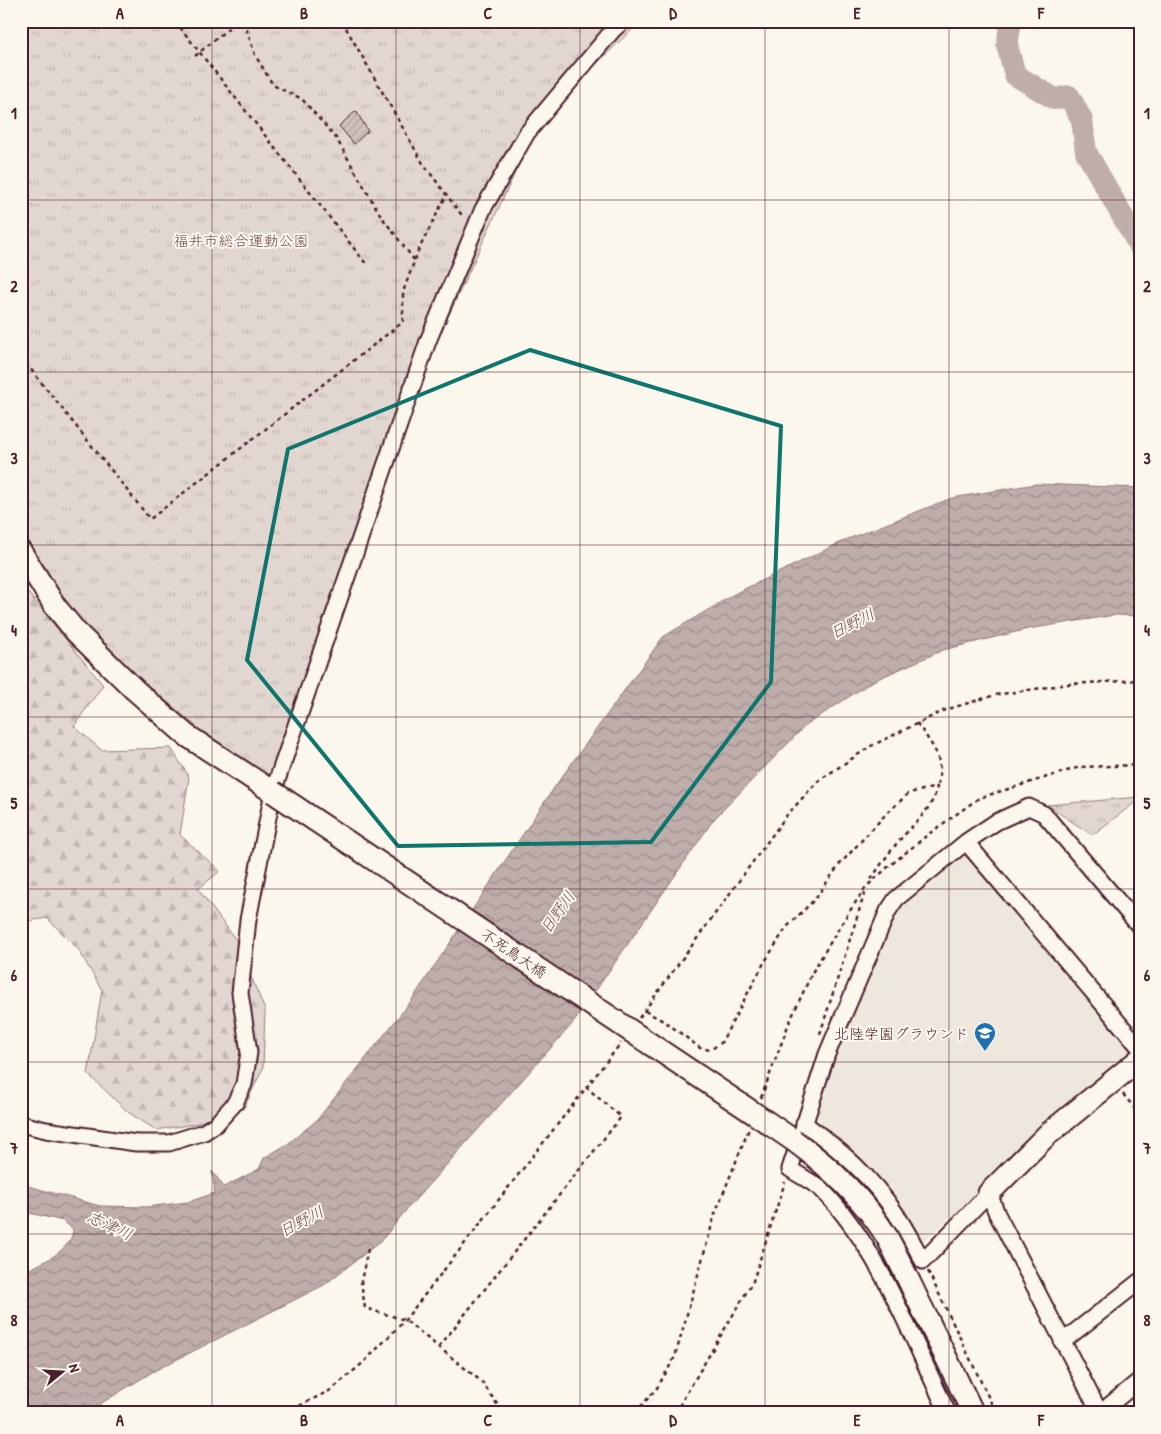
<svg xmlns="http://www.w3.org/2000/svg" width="1161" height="1434" font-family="'Patrick Hand','Klee One',sans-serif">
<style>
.built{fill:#eee7de}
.forest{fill:url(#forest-firs);stroke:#967b7e}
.park{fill:url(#park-tufts);stroke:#967b7e}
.water{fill:url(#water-waves);stroke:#907477}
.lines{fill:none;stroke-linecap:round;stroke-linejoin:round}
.stream{stroke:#907477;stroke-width:4}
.river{stroke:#bfadaa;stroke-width:22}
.building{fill:url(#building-hatch);stroke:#4a1f2b}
.street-casing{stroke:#4a1f2b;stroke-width:19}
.secondary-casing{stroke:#4a1f2b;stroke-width:25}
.path{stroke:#4a1f2b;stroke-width:2.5;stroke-dasharray:4 4;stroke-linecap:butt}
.street{stroke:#fbf7ec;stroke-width:15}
.secondary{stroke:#fbf7ec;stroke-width:21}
.secondary-bridge-casing{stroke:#4a1f2b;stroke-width:25;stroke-linecap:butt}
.secondary-bridge{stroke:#fbf7ec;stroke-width:21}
.marked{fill:none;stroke:#0f766e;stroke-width:4;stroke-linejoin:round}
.grid{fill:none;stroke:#4a1f2b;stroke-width:1;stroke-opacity:0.55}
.labels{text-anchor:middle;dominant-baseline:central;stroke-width:4;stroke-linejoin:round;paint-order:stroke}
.park-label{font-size:15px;fill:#704d54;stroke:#fbf7ec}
.street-label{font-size:15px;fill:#4a1f2b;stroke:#fbf7ec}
.poi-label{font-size:15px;fill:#4a1f2b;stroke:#fbf7ec;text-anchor:end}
.water-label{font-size:16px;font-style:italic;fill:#6d4a51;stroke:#fbf7ec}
.neatline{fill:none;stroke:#4a1f2b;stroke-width:2}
.grid-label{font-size:16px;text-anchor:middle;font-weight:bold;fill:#4a1f2b}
</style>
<defs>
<pattern id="forest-firs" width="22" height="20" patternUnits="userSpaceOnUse" patternTransform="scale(1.25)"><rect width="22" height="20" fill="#e2d7d0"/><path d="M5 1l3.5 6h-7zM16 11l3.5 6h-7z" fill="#c3b8b3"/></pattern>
<pattern id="park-tufts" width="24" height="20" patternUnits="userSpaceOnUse" patternTransform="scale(1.25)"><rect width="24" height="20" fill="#e2d7d0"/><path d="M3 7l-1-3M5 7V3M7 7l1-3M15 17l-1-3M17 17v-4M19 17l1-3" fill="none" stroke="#c3b8b3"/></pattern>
<pattern id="water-waves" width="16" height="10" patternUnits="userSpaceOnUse" patternTransform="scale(1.25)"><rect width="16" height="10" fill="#bfadaa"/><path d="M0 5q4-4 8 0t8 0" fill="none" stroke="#9d8c8b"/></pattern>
<pattern id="building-hatch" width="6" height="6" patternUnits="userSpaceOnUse" patternTransform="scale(1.25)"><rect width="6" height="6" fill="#cfc2bc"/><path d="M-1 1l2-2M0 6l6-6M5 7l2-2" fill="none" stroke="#b3a6a2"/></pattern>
</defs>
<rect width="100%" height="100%" fill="#fbf7ec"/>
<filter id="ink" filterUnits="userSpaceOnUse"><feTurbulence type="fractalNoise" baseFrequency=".02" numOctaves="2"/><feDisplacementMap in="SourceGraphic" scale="10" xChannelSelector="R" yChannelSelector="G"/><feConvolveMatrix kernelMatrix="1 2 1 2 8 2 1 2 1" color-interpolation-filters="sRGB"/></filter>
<g filter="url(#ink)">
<path class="built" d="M961,854l12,3 160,191v8l-212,187 -99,-115 -5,-14 16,-55 67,-151z"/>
<path class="forest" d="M21,584l82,101 -29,41 27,24 70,-2 18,29 -9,58 40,36 -22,18 38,51 29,70 -2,58 -19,40 -50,16 -38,6 -28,-18 -40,-38 14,-84 -24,-41 -31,-31 -26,4z"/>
<path class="park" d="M21,21h620l-100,96 -136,292 -132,383 -218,-186 -34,-63z
M1140,797v2l-48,36 -45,-30z"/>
<path class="water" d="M1036,484l104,4v128l-25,-1 -87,14 -85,21 -70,31 -67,44 -92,94 -140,203 -167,187 -26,32 -57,44 -170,86 -69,42h-64v-140c17,-8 52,-22 52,-44l-10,-8 -42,-10v-27l79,22 46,1 42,-5 27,-9 -3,-22 12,16 35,-18 5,-11 25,-15 28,-23 94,-119 145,-216 107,-148 73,-44 112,-54 104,-41z"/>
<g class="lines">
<path class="stream" d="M812,26l34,-5"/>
<path class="river" d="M1011,21l-4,24 8,30 40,24 14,-3 13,24 4,32 54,95"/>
</g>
<path class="building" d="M356,111l12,20 -14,13 -15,-18z"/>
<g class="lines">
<g class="street-casing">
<path id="street" d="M966,842l174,206
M804,1123c35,26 68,54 92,91 10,15 18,31 27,47l66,-68 8,21 103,199
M21,1124l25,6 90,13h33l35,-11 12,-8 19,-21 9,-19 5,-32 -9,-59 8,-73 25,-128 155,-451 55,-132 44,-76 86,-103 10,-9
M1062,1342l78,-61
M948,1413c-37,-75 -67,-163 -126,-223 -9,-8 -22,-14 -32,-21l37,-115 61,-143 8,-12 70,-57 30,-20 33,-15 15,7 96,113
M1100,1413l40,-33"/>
</g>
<g class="secondary-casing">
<path id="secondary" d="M21,552l34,54 21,26 59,58 51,45 87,57
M755,1114l38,26
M989,1193l58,-58 93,-76
M923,1310l50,103"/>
</g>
<path class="path" d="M175,21l192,244
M244,21l11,34 18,30 29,14 34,39 45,78 34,45
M342,21l82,144 40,53
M195,56l42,-35
M21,357l129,162 253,-197v-30l15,-41 29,-57
M917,723c16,24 28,34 20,64
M645,1011l22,12 33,25 10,2 11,-7 43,-80 22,-35 28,-28 26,-36 46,-50 23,-21 28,-6c-4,24 -28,40 -43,60 -9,11 -17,23 -25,36
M639,1018l148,-203 31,-34 53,-35 74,-36 50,-15 73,-11 72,-4
M820,1034l45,-142
M1123,1094l17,21
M761,1098l28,-75 24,-52 34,-56 19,-28 22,-20 42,-34 49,-35 101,-31 60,-2
M368,1249l-7,32 4,27 40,12 77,62 21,31
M928,1271l68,142
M439,1347l182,-230 -35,-30
M285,1413l46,-23 33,-28 41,-42 216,-277
M635,1413l22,-25 18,-31 40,-143 34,-85
M675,1413l78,-132 32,-99"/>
<use href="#street" class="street"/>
<use href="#secondary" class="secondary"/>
<g class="secondary-bridge-casing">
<path id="secondary-bridge" d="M273,792l482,322
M793,1140c37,27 70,58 94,97 13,24 24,49 36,73"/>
</g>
<use href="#secondary-bridge" class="secondary-bridge"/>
</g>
</g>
<path class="marked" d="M530,350l251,76 -10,256 -120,160 -253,4 -151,-186 41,-211z"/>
<path class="grid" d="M212,21v1392M396,21v1392M580,21v1392M765,21v1392M949,21v1392M21,200h1119M21,372h1119M21,545h1119M21,717h1119M21,889h1119M21,1062h1119M21,1234h1119"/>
<defs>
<g id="school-pin" transform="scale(1.125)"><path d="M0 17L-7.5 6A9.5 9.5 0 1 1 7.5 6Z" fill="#1f6fb2" stroke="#fbf7ec"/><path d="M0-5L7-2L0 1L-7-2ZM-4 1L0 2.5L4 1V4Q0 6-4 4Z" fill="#fff"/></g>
</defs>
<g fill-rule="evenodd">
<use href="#school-pin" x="985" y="1033"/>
</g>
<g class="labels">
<g class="park-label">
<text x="241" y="240">福井市総合運動公園</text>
</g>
<g class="street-label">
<text transform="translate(514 953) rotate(34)">不死鳥大橋</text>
</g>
<g class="poi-label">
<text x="969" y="1033">北陸学園グラウンド</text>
</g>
<g class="water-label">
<text transform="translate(852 623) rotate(-27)">日野川</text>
<text transform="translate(557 912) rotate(-55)">日野川</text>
<text transform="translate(301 1221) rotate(-28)">日野川</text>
<text transform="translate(110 1225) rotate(25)">志津川</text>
</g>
</g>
<rect width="1161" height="1434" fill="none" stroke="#fbf7ec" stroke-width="55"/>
<g transform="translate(62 1372) rotate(72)" stroke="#fbf7ec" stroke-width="4" paint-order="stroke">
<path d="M0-4L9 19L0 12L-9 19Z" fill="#4a1f2b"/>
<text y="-8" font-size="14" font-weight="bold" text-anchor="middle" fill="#4a1f2b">N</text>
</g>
<rect x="28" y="28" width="1106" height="1378" class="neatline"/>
<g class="grid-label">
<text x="120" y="19">A</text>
<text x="304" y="19">B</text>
<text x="488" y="19">C</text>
<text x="673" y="19">D</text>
<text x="857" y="19">E</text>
<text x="1041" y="19">F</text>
<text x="14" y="119">1</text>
<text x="1147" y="119">1</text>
<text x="14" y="292">2</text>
<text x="1147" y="292">2</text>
<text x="14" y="464">3</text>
<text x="1147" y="464">3</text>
<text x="14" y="636">4</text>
<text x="1147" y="636">4</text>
<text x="14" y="809">5</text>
<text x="1147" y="809">5</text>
<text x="14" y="981">6</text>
<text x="1147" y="981">6</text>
<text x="14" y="1154">7</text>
<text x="1147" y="1154">7</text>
<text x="14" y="1326">8</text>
<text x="1147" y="1326">8</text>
<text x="120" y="1426">A</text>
<text x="304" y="1426">B</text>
<text x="488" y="1426">C</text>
<text x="673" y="1426">D</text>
<text x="857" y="1426">E</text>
<text x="1041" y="1426">F</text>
</g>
</svg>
